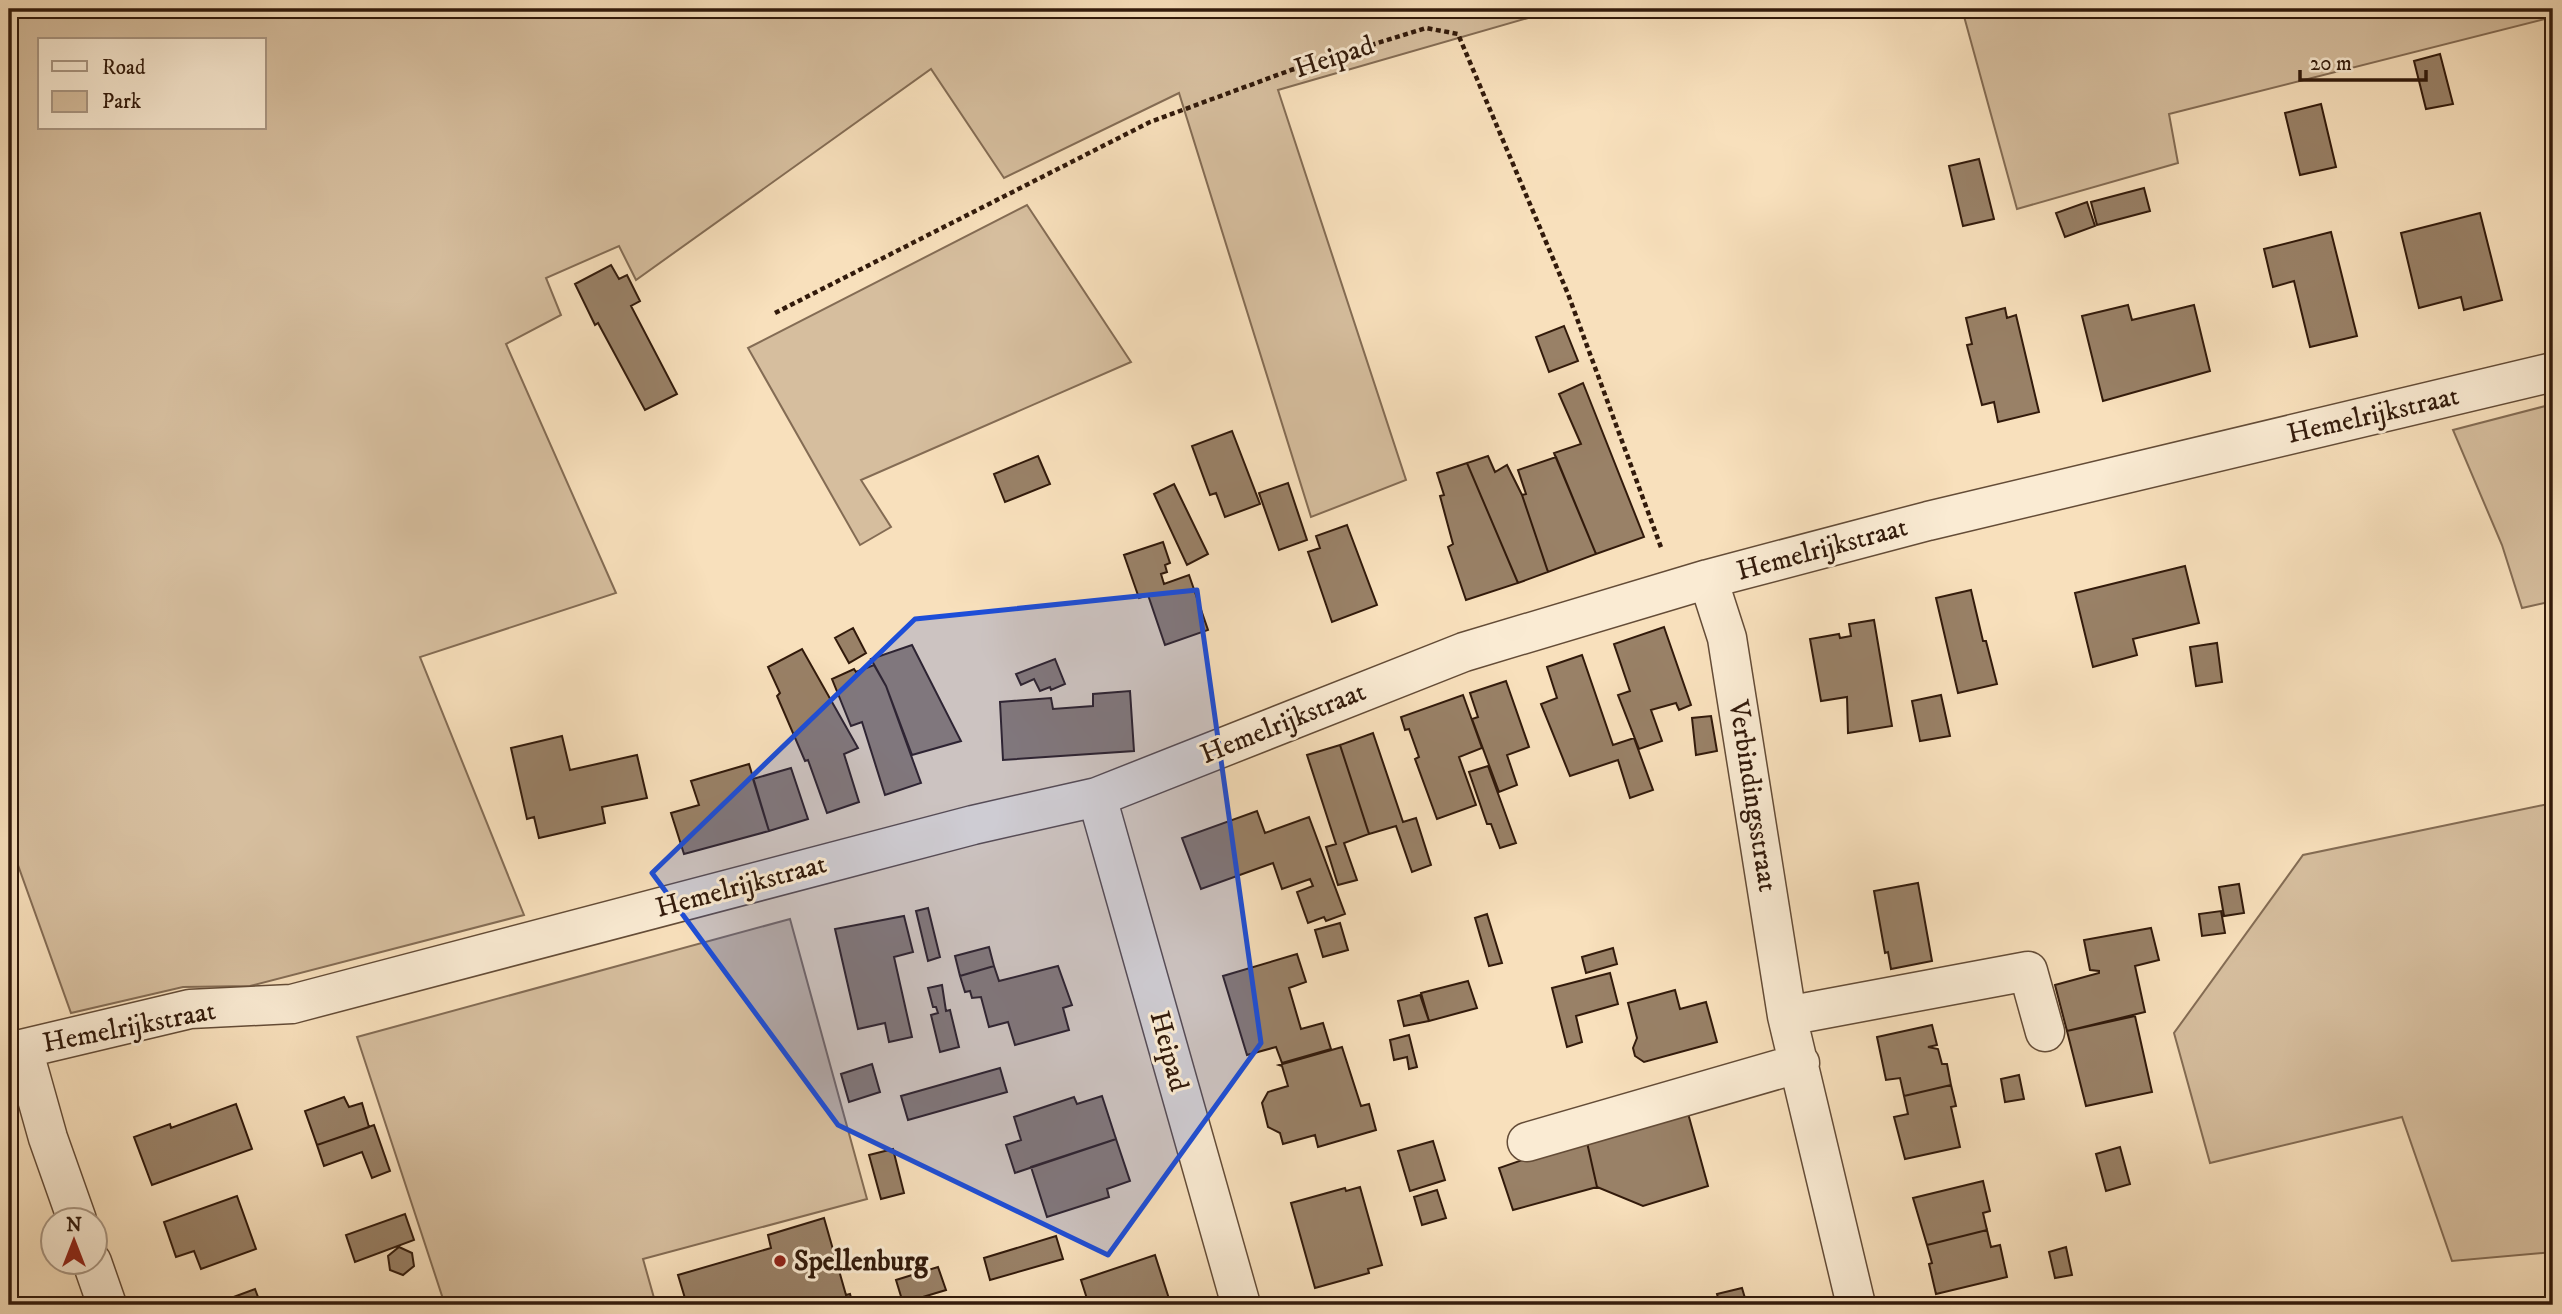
<svg xmlns="http://www.w3.org/2000/svg" width="2562" height="1314" font-family="'IM FELL DW Pica',serif">
<style>
.green{fill:#d6be9e;stroke:#846c54;stroke-width:2;fill-rule:evenodd}
.building{fill:#998167;stroke:#321a0b;stroke-width:2}
.lines{fill:none;stroke-linecap:round;stroke-linejoin:round}
.street-casing{stroke:#644c37;stroke-width:41}
.path{stroke:#321a0b;stroke-width:4.5;stroke-dasharray:5 3.5;stroke-linecap:butt}
.street{stroke:#faebd3;stroke-width:38}
.marked{fill:#1d4ed8;fill-opacity:0.2;stroke:#1d4ed8;stroke-width:5;stroke-linejoin:round}
.poi-dot{fill:#8f2418;stroke:#faebd3;stroke-width:2.5}
.labels{text-anchor:middle;dominant-baseline:central;stroke-width:6;stroke-linejoin:round;paint-order:stroke}
.street-label{font-size:28px;fill:#321a0b;stroke:#faebd3}
.poi-label{font-size:28px;font-weight:bold;fill:#321a0b;stroke:#faebd3;text-anchor:start}
</style>
<rect width="100%" height="100%" fill="#f8e0bc"/>
<filter id="stains"><feTurbulence type="fractalNoise" baseFrequency=".00286" numOctaves="4"/><feColorMatrix values="0 0 0 0 .2 0 0 0 0 .09 0 0 0 0 .02 0 0 0 .5 -.17"/></filter>
<radialGradient id="worn" r=".72"><stop offset=".6" stop-color="#630" stop-opacity="0"/><stop offset="1" stop-color="#630" stop-opacity=".3"/></radialGradient>
<path class="green" d="M9,9h1550l-281,81 128,390 -95,37 -132,-424 -175,85 -73,-109 -295,211 -17,-34 -73,32 15,37 -55,29 110,249 -196,64 104,258 -274,71 -67,1 -112,26 -62,-173zM40,40h224v88h-224z
M1962,9h591v8l-384,97 9,49 -161,46z
M1027,205l104,157 -270,118 30,47 -31,18 -112,-197z
M2553,404v197l-31,7 -20,-63 -49,-115z
M2553,803v449l-101,9 -50,-144 -192,46 -36,-130 129,-178z
M790,919l77,280 -224,60 13,46h-211l-88,-268z"/>
<path class="building" d="M2440,54l13,50 -27,5 -12,-48z
M2321,104l15,63 -36,8 -15,-62z
M1979,159l15,60 -31,7 -14,-60z
M2144,188l6,23 -53,14 -6,-23z
M2087,202l8,24 -30,11 -9,-24z
M2480,213l22,87 -38,10 -3,-13 -42,11 -18,-75z
M2331,232l26,104 -47,11 -16,-66 -21,6 -9,-38z
M611,265l8,14 8,-4 13,26 -9,5 46,88 -32,16 -47,-87 -3,2 -20,-41z
M2128,305l4,15 62,-15 16,66 -107,30 -21,-85z
M2005,308l2,10 9,-3 23,97 -41,10 -4,-20 -12,3 -15,-60 5,-1 -6,-26z
M1564,326l14,35 -29,11 -13,-35z
M1583,383l61,154 -48,17 -42,-101 27,-9 -22,-50z
M1232,431l28,73 -35,13 -9,-24 -6,2 -18,-49z
M1038,456l12,28 -45,18 -11,-28z
M1488,456l7,16 12,-7 15,30 26,77 -30,11 -51,-120z
M1556,457l40,97 -48,18 -26,-77 4,-1 -8,-24z
M1467,463l51,120 -52,17 -18,-53 5,-3 -13,-48 4,-1 -7,-22z
M1288,483l19,57 -28,10 -20,-57z
M1174,484l34,70 -21,11 -33,-71z
M1347,525l30,80 -45,17 -24,-70 12,-4 -4,-12z
M1163,542l7,21 -5,2 2,7 -6,2 3,10 25,-9 19,55 -43,15 -17,-50 -9,3 -15,-43z
M2185,566l14,57 -66,16 4,16 -44,12 -18,-74z
M1971,590l12,51h3l11,43 -39,9 -22,-95z
M1874,620l18,106 -44,7 -1,-36 -26,4 -11,-62 29,-5 1,4 11,-2 -2,-12z
M1664,627l27,78 -12,5 -3,-7 -25,7 11,31 -23,8 -21,-54 12,-4 -16,-47z
M853,628l13,25 -17,10 -14,-25z
M2217,643l5,39 -26,4 -6,-39z
M912,645l49,96 -49,14 -26,-69 -15,-27z
M802,649l56,99 -14,6 15,48 -32,11 -19,-53 -3,1 -28,-65 3,-3 -12,-26z
M1582,655l31,90 21,-7 19,52 -23,8 -12,-38 -48,16 -29,-72 16,-6 -10,-31z
M1055,659l10,25 -14,6 -1,-3 -10,4 -6,-12 -13,6 -5,-11z
M874,665l12,21 35,97 -36,12 -23,-73 -11,4 -19,-47 22,-10 2,3z
M1506,681l23,66 -22,8 10,30 -18,7 -27,-73 6,-2 -8,-24z
M1130,691l4,60 -131,9 -3,-58 51,-4 2,11 40,-3v-12z
M1463,695l19,53 -23,9 17,48 -39,14 -22,-60 4,-2 -10,-28 -4,1 -4,-13z
M1941,695l9,41 -30,5 -8,-40z
M1711,716l6,35 -21,4 -4,-37z
M1373,733l30,89 13,-4 15,47 -19,7 -16,-46 -27,8 -29,-89z
M562,736l8,34 67,-15 10,43 -45,9 3,16 -66,15 -5,-21 -7,2 -16,-71z
M1340,745l29,89 -25,9 13,37 -19,5 -12,-38 10,-3 -29,-89z
M749,764l20,67 -85,23 -13,-41 28,-8 -8,-24z
M1488,766l28,77 -16,5 -9,-24h-4l-18,-52z
M791,768l17,51 -39,12 -16,-52z
M1257,811l8,22 44,-16 36,97 -19,7 -2,-4 -16,6 -11,-31 16,-6 -3,-7 -28,10 -9,-26 -72,26 -19,-51z
M1918,883l14,78 -41,8 -3,-17 -3,1 -11,-62z
M2239,884l5,29 -20,3 -5,-29z
M928,908l12,49 -12,4 -12,-50z
M2221,911l4,22 -23,3 -3,-22z
M1487,914l15,49 -13,3 -14,-48z
M904,916l9,36 -19,5 18,80 -23,5 -4,-19 -27,6 -23,-100z
M1340,923l8,27 -25,7 -8,-27z
M2151,928l8,32 -24,6 10,46 -78,19 -12,-46 44,-12v-2l-9,-1 -6,-30z
M989,947l5,19 -34,10 -5,-20z
M1613,948l4,16 -31,9 -4,-16z
M1297,954l9,28 -17,6 12,41 22,-6 8,26 -49,14 -6,-16 -29,8 -24,-79z
M994,966l5,15 59,-15 14,39 -9,3 6,22 -54,15 -7,-23 -19,5 -8,-30 -9,1 -2,-7 -5,1 -5,-16z
M1610,973l8,31 -42,12 6,26 -15,5 -15,-59z
M1468,981l9,27 -48,13 -8,-28z
M942,985l4,26 4,-1 9,37 -19,5 -9,-37 7,-2 -2,-6h-3l-5,-19z
M1675,990l5,19 26,-7 11,40 -73,20 -9,-6 -2,-8 4,-10 -9,-35z
M1420,995l9,26 -25,5 -6,-25z
M2135,1016l17,76 -66,14 -19,-75z
M1932,1025l5,20 -9,2 10,2 4,15h5l4,21 -47,11 -4,-18 -14,2 -9,-43z
M1409,1035l8,32 -8,2 -2,-12 -13,3 -4,-20z
M1342,1047l19,59 8,-2 7,26 -58,17 -3,-12 -32,9 -3,-11 -12,-6 -6,-24 6,-11 20,-6 -6,-20 -3,-1z
M872,1064l8,28 -31,10 -8,-28z
M1000,1068l7,24 -99,28 -7,-24z
M2019,1075l5,24 -19,3 -4,-23z
M1951,1085l5,21 -5,1 9,40 -55,12 -11,-42 14,-3 -4,-18z
M1102,1096l14,43 -101,34 -9,-28 15,-5 -7,-23 60,-20 3,7z
M344,1097l5,10 13,-4 7,24 -52,18 -12,-34z
M236,1104l16,45 -100,36 -18,-48 36,-13 1,4z
M1686,1106l22,80 -65,20 -46,-19 -11,-49z
M374,1125l16,46 -18,7 -10,-26 -38,14 -7,-21z
M1586,1138l11,49 -84,23 -14,-42z
M1116,1139l14,42 -23,8 2,8 -62,20 -16,-50z
M1433,1141l12,39 -35,11 -12,-40z
M2120,1147l10,37 -24,7 -10,-37z
M893,1149l11,44 -23,6 -12,-44z
M11,1156l6,19 -8,3v-21z
M1983,1181l7,30 -7,2 4,17 -60,15 -14,-47z
M1360,1187l22,78 -14,4 1,4 -54,15 -24,-85 54,-15 1,3z
M1437,1190l9,28 -24,7 -8,-28z
M237,1196l19,53 -55,20 -7,-18 -18,6 -12,-35z
M405,1214l9,26 -59,22 -9,-27z
M824,1218l22,77 4,-1 3,11h-166l-9,-30 93,-27 -3,-13z
M1987,1230l4,17 9,-2 7,32 -71,17 -7,-30 3,-1 -5,-18z
M1056,1236l7,23 -73,21 -6,-22z
M399,1247l13,6 2,13 -11,9 -13,-5 -2,-14z
M2066,1247l6,28 -17,3 -6,-26z
M1155,1255l16,50h-82l-8,-25z
M938,1267l8,23 -43,13 -7,-23z
M1742,1288l5,17h-27l-3,-11z
M255,1289l6,16h-49z"/>
<g class="lines">
<g class="street-casing">
<path id="street" d="M1708,579l19,59 60,378 69,289
M1097,797l144,508
M1787,1016l241,-45 17,61
M23,1049l25,89 29,82
M9,1052l181,-43 102,-5 681,-179 124,-28 367,-145 244,-73 220,-58 625,-149
M1527,1142l273,-79
M92,1262l15,43"/>
</g>
<path class="path" d="M775,313l375,-191 141,-52 135,-42 32,6 110,260 94,256"/>
<use href="#street" class="street"/>
</g>
<path class="marked" d="M1197,590l64,453 -153,212 -270,-130 -186,-252 263,-254z"/>
<circle class="poi-dot" cx="780" cy="1261" r="7"/>
<g class="labels">
<g class="street-label">
<text transform="translate(1334 57) rotate(-18)">Heipad</text>
<text transform="translate(2373 415) rotate(-13)">Hemelrijkstraat</text>
<text transform="translate(1822 549) rotate(-15)">Hemelrijkstraat</text>
<text transform="translate(1283 723) rotate(-22)">Hemelrijkstraat</text>
<text transform="translate(1753 796) rotate(81)">Verbindingsstraat</text>
<text transform="translate(741 886) rotate(-15)">Hemelrijkstraat</text>
<text transform="translate(129 1027) rotate(-11)">Hemelrijkstraat</text>
<text transform="translate(1169 1051) rotate(75)">Heipad</text>
</g>
<g class="poi-label">
<text x="794" y="1261">Spellenburg</text>
</g>
</g>
<rect width="2562" height="1314" fill="none" stroke="#f8e0bc" stroke-width="35"/>
<rect x="10" y="10" width="2541" height="1293" fill="none" stroke="#321a0b" stroke-width="3.5"/>
<rect x="18" y="18" width="2527" height="1279" fill="none" stroke="#321a0b" stroke-width="2"/>
<rect x="38" y="38" width="228" height="91" fill="#faebd3" stroke="#aa9783" stroke-width="2"/>
<rect x="52" y="61" width="35" height="10" fill="#faebd3" stroke="#aa9783" stroke-width="2"/>
<text x="102" y="74" font-size="21" fill="#321a0b">Road</text>
<rect x="52" y="91" width="35" height="21" fill="#d6be9e" stroke="#aa9783" stroke-width="2"/>
<text x="102" y="108" font-size="21" fill="#321a0b">Park</text>
<g transform="translate(74 1241)"><circle r="33" fill="#faebd3" stroke="#aa9783" stroke-width="2"/>
<path d="M0-5L12 26L0 18L-12 26Z" fill="#8f2418"/>
<text y="-10" font-size="19" font-weight="bold" text-anchor="middle" fill="#321a0b">N</text>
</g>
<path d="M2300 70v10h126v-10" fill="none" stroke="#321a0b" stroke-width="3.5"/>
<text x="2310" y="70" font-size="21" fill="#321a0b" stroke="#faebd3" stroke-width="5" paint-order="stroke">20 m</text>
<rect width="100%" height="100%" filter="url(#stains)"/>
<rect width="100%" height="100%" fill="url(#worn)"/>
</svg>
